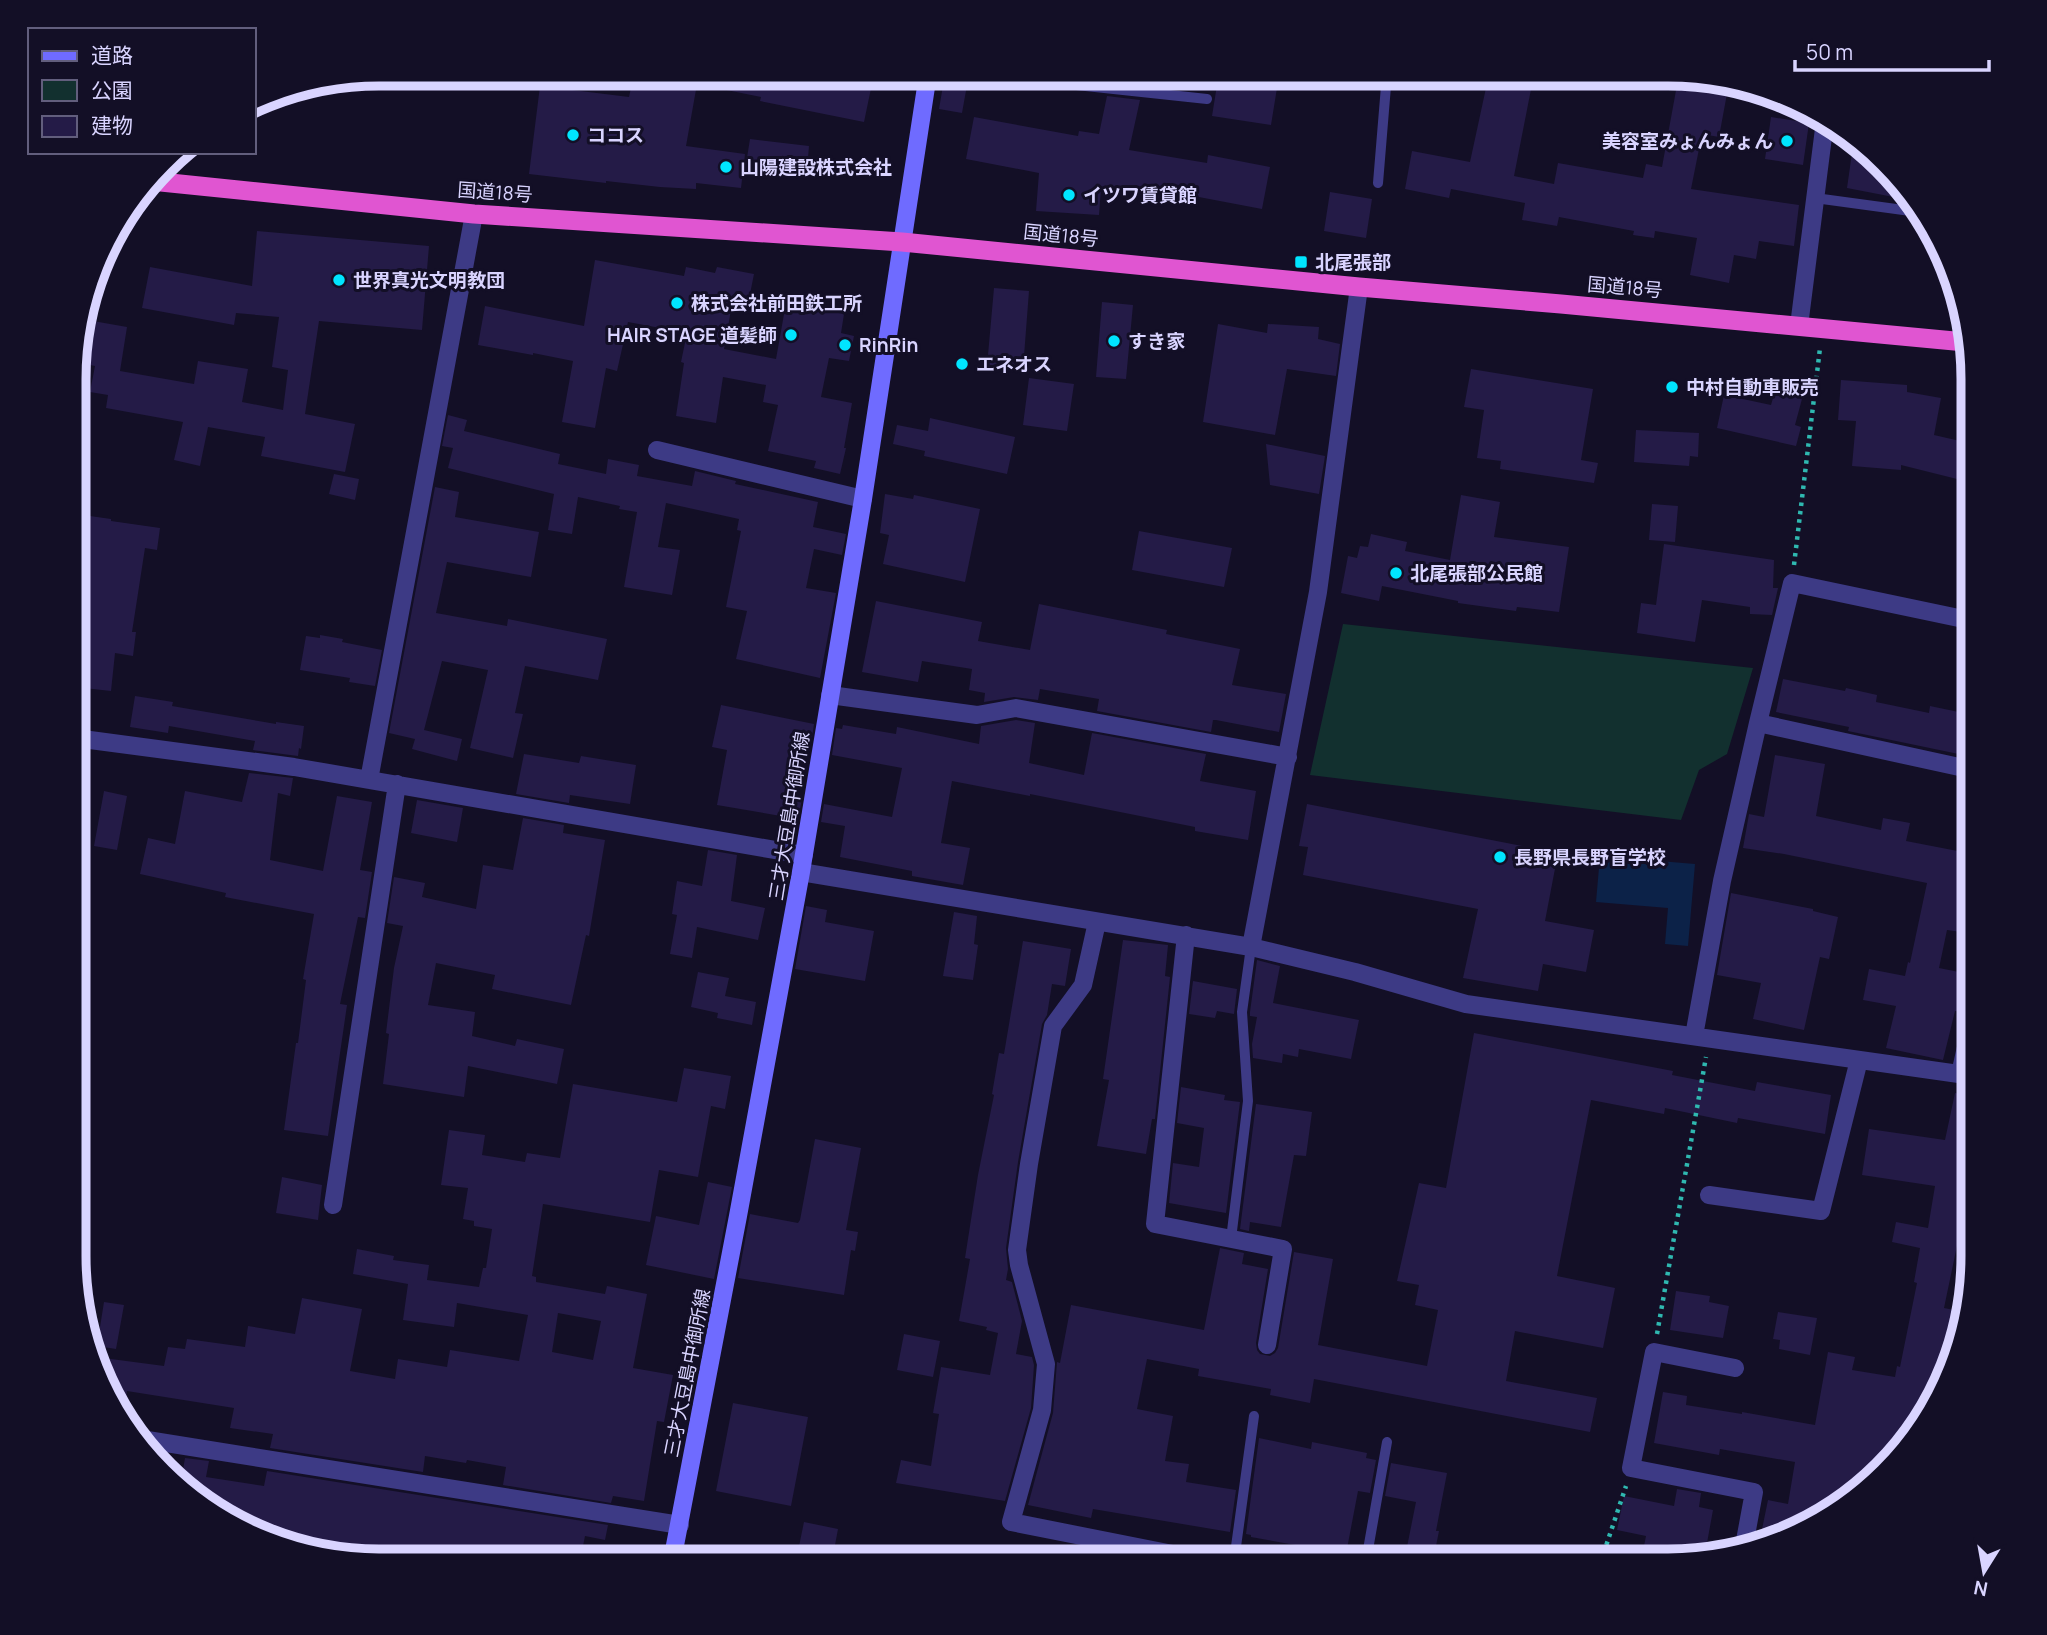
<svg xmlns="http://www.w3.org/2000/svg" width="2047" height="1635" font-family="Manrope,'Noto Sans JP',sans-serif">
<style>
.green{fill:#12302f}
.water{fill:#0c2248}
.building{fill:#241b47;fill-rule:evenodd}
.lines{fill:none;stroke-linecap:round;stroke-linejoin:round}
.path{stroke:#2fb8b0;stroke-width:4.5;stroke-dasharray:3.5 5;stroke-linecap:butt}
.service{stroke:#3d3a85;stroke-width:10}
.minor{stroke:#3d3a85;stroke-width:18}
.tertiary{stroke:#3d3a85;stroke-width:18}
.secondary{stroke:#6f6bff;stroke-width:18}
.trunk{stroke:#e055d1;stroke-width:19}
.poi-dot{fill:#00e5ff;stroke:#130f26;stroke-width:2.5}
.labels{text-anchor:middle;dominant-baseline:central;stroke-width:6;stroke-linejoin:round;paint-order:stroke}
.poi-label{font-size:19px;font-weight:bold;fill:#d9d4ff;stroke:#130f26;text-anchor:start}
.street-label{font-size:19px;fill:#d9d4ff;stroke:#130f26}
.rim{fill:none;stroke:#d9d4ff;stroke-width:9}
</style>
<rect width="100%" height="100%" fill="#130f26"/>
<path class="green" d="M1343,624l410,44 -26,86 -28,16 -18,50 -371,-45z"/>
<path class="water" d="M1600,856l95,8 -7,82 -23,-2 3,-36 -72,-6z"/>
<path class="building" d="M634,74h240l-10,48 -104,-21 1,-4 -64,-13 -11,62 59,8 -4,34 -45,-5v6l-36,-2 -54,-6v2l-77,-9 11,-88 89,11z
M945,74h24l-7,39 -23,-4z
M1112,74h33l-2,10 -32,-3z
M1489,74h45l-20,102 40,8 4,-21 85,15 3,-14 16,3 17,-93h9l31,7 -1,5 10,2 -9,49 -17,-3 -11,55 108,16 -5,41 -35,-5 -3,18 -22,-4 -5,28 -39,-8 7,-37 -42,-7 -1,7 -21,-3 1,-4 -75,-14 -2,9 -35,-6 3,-17 -74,-14 -2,9 -44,-9 7,-38 58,11z
M1218,79l59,9 -6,37 -59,-9z
M1107,96l33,4 -11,50 78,13 1,-8 62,12 -8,42 -79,-15 -2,8 -80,-14 -2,27 -63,-4 3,-38 -73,-14 8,-42 104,19 1,-5 20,3z
M1771,117l38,6 -6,42 -38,-6z
M750,139l59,7 -2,24 -61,-6z
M1852,153l25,5 32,42 -62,-12z
M1330,192l42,7 -6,39 -42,-7z
M257,231l172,15 -7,84 -103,-9 -14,93 50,10 -10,48 -84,-16 4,-19 -57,-10 -8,39 -26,-6 9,-38 -77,-14 2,-13 -18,-3 5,-26 -10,-2 8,-43 34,6 -7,44 74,13 4,-23 50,8 -6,33 41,8 5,-40 -16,-3 7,-50 -43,-4 -2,12 -92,-17 8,-41 102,19z
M595,260l89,16 2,-9 29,6 2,-6 37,7 -6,30 -10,-2 -2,9 -5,-1 -7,39 52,10 10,-56 58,11 -3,19 13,3 -5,25 -20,-3 -8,39 31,6 -8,45h2l-6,26 -26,-6 2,-7 -48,-10 10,-46 -15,-3 3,-17 -43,-8 -7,46 -40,-7 8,-53 -3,-1 6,-29 -59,-11 -11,49 -11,-3 -11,60 -33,-6 11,-61 -40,-8v2l-55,-10 7,-39 99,20z
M994,288l35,3 -6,78 -36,-3z
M1102,302l31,3 -7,74 -30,-2z
M1218,324l49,9 1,-9 51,3 -1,12 22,5 -4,32 -49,-7 -12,66 -72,-13z
M1471,369l122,20 -12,71 17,3 -4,20 -94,-14 1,-8 -24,-3 7,-48 -20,-3z
M1779,377l27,7 -11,41 6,2 -5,19 -79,-18 7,-33 47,10z
M1029,378l45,6 -7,47 -44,-6z
M1841,380l66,5v7l34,6 -7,37 39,9v39l-72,-18v5l-49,-4 4,-45 -18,-1z
M448,415l19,5 -3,11 96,23 -2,10 48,10 2,-15 31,6 -2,11 55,10 3,-15 41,10 -1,3 83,18 -5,25 33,7 -4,21 -28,-6 -8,39 30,5 -16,85 -84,-19 11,-48 -21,-4 15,-76 -4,-1 2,-11 -73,-16 -8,44 22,3 -8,45 -48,-8 13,-75 -18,-3 1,-3 -42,-9 -6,37 -24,-4 6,-36 -106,-26 5,-20 -11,-2z
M930,418l85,19 -8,37 -83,-18 1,-5 -32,-7 4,-19 31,6z
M1636,430l63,3 -1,24 -8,-1 -1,10 -55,-4z
M1266,444l59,12 -6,38 -49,-9z
M334,474l25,5 -4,21 -26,-6z
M435,487l24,5 -4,25 84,15 -8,45 -84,-15 -11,51 71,13 1,-7 99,20 -9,41 -73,-14 -10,47 8,1 -10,44 -43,-10 18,-78 -46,-9 -18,69 38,9 -5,22 -45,-12 3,-10 -26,-6z
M885,494l28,5 1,-4 66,14 -15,73 -82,-18 6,-29 -9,-2z
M1461,495l39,7 -6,35 75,10 -10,65 -42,-5 -1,4 -58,-8v-2l-76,-15 -3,15 -38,-8 7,-37 9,2 3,-12 8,1 3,-13 36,8 -2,9 45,9z
M1652,504l26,2 -3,36 -26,-2z
M83,515l28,4v2l49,7 -3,22 -12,-2 -13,84h4l-3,24 -18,-3 -4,38 -36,-4 1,-124z
M1139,531l93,17 -8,39 -92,-17z
M1664,544l110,16 -1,28h5l-6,27 -22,-1v-7l-48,-7 -7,42 -58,-9 4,-30 15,2z
M876,601l106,21 -4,19 52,9 9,-46 128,26 -1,4 74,15 -8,36 54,9 -7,38 -63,-12h-3l-2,12 -114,-21 2,-12 -59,-10 -2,11 -24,-3 -30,5 1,-9 -16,-3 3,-21 -50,-8 -4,21 -56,-10z
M320,635l23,4 -1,3 40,8 -7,36 -26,-4 1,-4 -50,-8 6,-34 14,2z
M1783,679l62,12 1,-3 31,7 -1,7 53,11 1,-7 43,9v42l-125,-26 1,-4 -73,-15z
M135,696l38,6 -1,4 104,18v-2l28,4 -3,23 -2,-1 -1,8 -45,-6 2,-9 -86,-15 -1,7 -38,-6z
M721,705l93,19 -4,27 -8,-1 -9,48 9,1 -4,20 -81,-14 10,-55 -15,-3z
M1016,720l19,3 -6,40 55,12 8,-42 114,21 -6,27 56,10 -8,49 -53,-9v-4l-165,-33v2l-78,-15 -11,62 29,5 -7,37 -51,-9v-5l-72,-14 5,-31 -24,-4 3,-18 68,13 10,-49 -70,-13 4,-27 6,1 1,-4 53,9 1,-7 82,17 2,-18z
M524,754l55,9 2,-7 55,9 -6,39 -60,-9 -1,8 -53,-9z
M1775,755l50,9 -9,52 65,14 2,-12 27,5 -4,18 67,13v20l-12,58 -14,-2 -8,38 30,6 -7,38 -7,-1 -12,49 -57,-12 10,-42 -33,-6 6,-31 36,7 3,-14 2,1 17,-80 -143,-29 -41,-6 6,-34 15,3z
M249,773l44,5 -3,18 -12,-3 -8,67 53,11 14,-75 35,6 -12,68 12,2 -7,46 -7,-1 -18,87 7,1 -19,131 -44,-6 12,-87h2l8,-63 -3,-1 11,-65 -89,-17 1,-4 -86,-19 8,-36 27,6 10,-53 57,11z
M104,791l23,5 -10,54 -23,-4z
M417,800l46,8 -6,34 -46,-9z
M1307,804l251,49 -13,68 49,9 -8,42 -43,-8 -5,27 -75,-13 15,-69 -175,-34 5,-28 -9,-1z
M523,818l41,7 -1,8 42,7 -16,96 -3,-1 -15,70 -79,-16 3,-14 -59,-12 -8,42 47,7 -3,24 43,10 2,-7 47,10 -7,35 -89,-18 -4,31 -81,-13 6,-50 -3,-1 8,-65 9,-42 -16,-3 7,-46 31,6 -3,14 54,12 7,-44 30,5z
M708,850l29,5 -6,46 34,7 -7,32 -61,-13 -5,31 -22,-4 7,-39 -5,-1 5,-33 25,5z
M1731,893l82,16v2l25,6 -9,42 -9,-2 -16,73 -51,-11 8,-36 -44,-8z
M806,906l21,4 -2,12 49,9 -9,50 -70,-12z
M954,912l23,4 -3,28 4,1 -5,35 -30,-4z
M1123,940l45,5 -3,31 5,1 -15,142h-3l-6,35 -49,-8 12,-66 -6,-1z
M1023,941l48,8 -6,37 -13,-2 -5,31 -5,9 -24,138 -12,86 2,21 -2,11 6,2 10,39 -6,33 16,3 2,8 -3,43 -26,93 -109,-18 5,-23 30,6 8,-52 -6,-1 8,-46 49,8 8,-42 -12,-3 1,-3 -28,-6 11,-62 -5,-1 13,-83 16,-80 -2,-1 7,-41 5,1z
M1257,960l23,6 -7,37 86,17 -8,39 -52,-10 -1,8 -15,-3 -1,9 -29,-5 -1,-14 5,-27 -7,-1v-4z
M698,972l31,6 -4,18 31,6 -4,23 -35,-7 1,-5 -27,-6z
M1193,981l44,8 -3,25 -17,-3 -2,7 -26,-4z
M1474,1033l199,38 -1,4 83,16 2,-9 74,13 -6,39 -87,-16 -1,5 -72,-15 -1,6 -73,-14 -34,176 58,12 -12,60 -88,-17 -9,50 91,17 -7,34 -276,-53 -4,24 -40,-8 1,-6 -73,-13 1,-7 -52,-10 -10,50 36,7 -8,45 24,3 -3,18 50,8 -6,42 -137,-23 -2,9 -63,-13 25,-92 4,-51 3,1 11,-58 133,25 16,-82 24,5 -2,11 26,5 -12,74 1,7 3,4 10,2 5,-3 3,-5 16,-96 39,7 -15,86 109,21 11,-56 -23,-5 4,-20 -22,-4 22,-98 27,5z
M684,1068l47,8 -6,33 -14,-3 -13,71 -39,-7 -9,52 -107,-18 -11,72 4,1v5l69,12 2,-8 40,8 -14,74 40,7 -9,47 -7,-1 -13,80 -31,-5 -2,7 -108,-18 3,-18 -39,-7 -1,3 -41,-7 -2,16 -153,-24 3,-14 -43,-6 4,-20 -107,-17 -3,25 -19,-24 -9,-35 68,9 4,-19 17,2 2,-10 58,8 3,-21 47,8 7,-36 60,11 -12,62 45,8 3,-20 49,8 3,-17 69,11 9,-46 -71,-12 -3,24 -51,-7 5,-36 -55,-10 4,-25 37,7 -1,4 36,5 -2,15 52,7 4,-19h3l6,-39 -18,-3v-5l-11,-2 5,-31 -27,-3 8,-55 36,5 -3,20 43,7 2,-9 33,5 13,-74 104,18zM558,1313l43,8 -8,39 -41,-8z
M1181,1087l44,8 -1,5 16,2 -14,111 -57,-10 4,-40 26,4 5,-39 -27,-5z
M1955,1093l18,4v118l-4,23 -10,-2 -15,72 15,3 -1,8h5l-13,55 -52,84 -112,80 -27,6 9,-44 20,4 7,-42 -75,-13 -1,6 -65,-12 9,-51 24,4 -1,9 56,9v-2l73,13 13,-73 27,5 -3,13 43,7 2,-11 3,1 17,-84 -3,-1 6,-34 -28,-6 4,-20 32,6 7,-42 -73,-11 7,-46 76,11z
M1256,1104l56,8 -6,44 -12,-1 -13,72 -31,-5 -1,9 -9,-2z
M815,1139l46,9 -15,82 12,2 -3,19 -4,-1 -7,45 -106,-17 12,-64 48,9 2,-3z
M282,1177l40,8 -4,35 -42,-7z
M708,1182l24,5 -18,92 -68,-14 10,-49 43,9z
M1676,1291l34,5 -1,6 20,4 -6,32 -53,-8z
M104,1302l20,3 -8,44 -19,-3z
M1778,1312l39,6 -7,37 -31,-6 1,-9 -7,-1z
M904,1334l36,7 -7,36 -36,-7z
M733,1403l75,14 -17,89 -75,-15z
M1259,1438l52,11 1,-7 55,11 -1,5 10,2 -6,33 -12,-2 -12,63 -95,-17v-2l-5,-1z
M185,1458l24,3 -3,16 58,9 3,-15 341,54 -3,15 -20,-4 -5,25h-221l-97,-23 -5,-3 2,-10 -26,-5 -53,-32z
M1391,1463l56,10 -11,58h3l-6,30 -28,-4 11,-55 -31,-6z
M1677,1489l24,4 -2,14 14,3 -8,44 -36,8 -28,-1 5,-25 -29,-6 7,-34 50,10z
M804,1522l34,7 -6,32h-36z"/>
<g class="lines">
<path class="path" d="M1794,565l26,-217
M1657,1334l49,-277
M1601,1561l25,-75"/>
<path class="service" d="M1014,74l53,10 140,15
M1378,183l9,-109
M1815,198l103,14
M1231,1239l17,-138 -6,-89 9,-65
M1234,1561l20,-145
M1366,1561l21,-119"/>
<path class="minor" d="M657,450l206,49
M830,695l147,20 39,-7 272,49
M1758,723l215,47
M75,738l219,29 510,88
M369,780l105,-566
M801,872l450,75 104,25 111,32 507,72
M1097,922l-14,63 -30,41 -24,138 -12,86 2,15 27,99 -4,46 -31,112 197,39
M1186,935l-31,289 128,25 -16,96
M1251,947l67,-355 41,-305
M1694,1036l28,-155 36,-158 34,-140 181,38
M1960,1074l13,-58
M1709,1195l112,16 38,-151
M333,1205l64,-421
M1735,1368l-81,-16 -23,116 123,24 -10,54
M141,1439l539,86"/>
<path class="tertiary" d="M1799,326l26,-205"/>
<path class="secondary" d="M672,1561l66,-345 63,-344 62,-373 65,-425"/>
<path class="trunk" d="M151,181l323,33 428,28 457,45 202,17 404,38"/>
</g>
<g class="poi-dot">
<circle cx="573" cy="135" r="7"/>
<circle cx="1787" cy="141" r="7"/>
<circle cx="726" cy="167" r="7"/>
<circle cx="1069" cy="195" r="7"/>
<rect x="1294" y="255" width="14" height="14" rx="3.5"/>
<circle cx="339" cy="280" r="7"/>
<circle cx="677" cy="303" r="7"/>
<circle cx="791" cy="335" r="7"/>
<circle cx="1114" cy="341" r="7"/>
<circle cx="845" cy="345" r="7"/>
<circle cx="962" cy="364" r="7"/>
<circle cx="1672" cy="387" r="7"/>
<circle cx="1396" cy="573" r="7"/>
<circle cx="1500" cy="857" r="7"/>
</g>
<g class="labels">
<g class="poi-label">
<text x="587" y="135">ココス</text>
<text x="1773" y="141" text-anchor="end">美容室みょんみょん</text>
<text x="740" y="167">山陽建設株式会社</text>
<text x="1083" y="195">イツワ賃貸館</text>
<text x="1315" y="262">北尾張部</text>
<text x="353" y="280">世界真光文明教団</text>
<text x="691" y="303">株式会社前田鉄工所</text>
<text x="777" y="335" text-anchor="end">HAIR STAGE 道髪師</text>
<text x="1128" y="341">すき家</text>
<text x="859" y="345">RinRin</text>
<text x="976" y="364">エネオス</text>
<text x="1686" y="387">中村自動車販売</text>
<text x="1410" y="573">北尾張部公民館</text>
<text x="1514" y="857">長野県長野盲学校</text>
</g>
<g class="street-label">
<text transform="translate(495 192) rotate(4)">国道18号</text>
<text transform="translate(1061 235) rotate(6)">国道18号</text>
<text transform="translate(1625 287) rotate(5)">国道18号</text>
<text transform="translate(789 816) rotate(-81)">三才大豆島中御所線</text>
<text transform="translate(687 1373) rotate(-79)">三才大豆島中御所線</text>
</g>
</g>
<path d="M0 0H2047V1635H0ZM379 86H1668A293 293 0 0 1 1961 379V1256A293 293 0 0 1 1668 1549H379A293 293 0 0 1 86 1256V379A293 293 0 0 1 379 86Z" fill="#130f26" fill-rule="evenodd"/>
<path class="rim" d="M379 86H1668A293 293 0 0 1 1961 379V1256A293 293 0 0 1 1668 1549H379A293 293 0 0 1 86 1256V379A293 293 0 0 1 379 86Z"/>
<rect x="28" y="28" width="228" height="126" fill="#130f26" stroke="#625e7d" stroke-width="2"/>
<rect x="42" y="51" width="35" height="10" fill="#6f6bff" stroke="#625e7d" stroke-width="2"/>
<text x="91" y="63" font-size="21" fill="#d9d4ff">道路</text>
<rect x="42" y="80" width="35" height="21" fill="#12302f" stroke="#625e7d" stroke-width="2"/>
<text x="91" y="98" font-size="21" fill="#d9d4ff">公園</text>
<rect x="42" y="116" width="35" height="21" fill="#241b47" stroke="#625e7d" stroke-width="2"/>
<text x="91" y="133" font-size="21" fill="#d9d4ff">建物</text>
<g transform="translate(1984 1572) rotate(191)" stroke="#130f26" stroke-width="5" paint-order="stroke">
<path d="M0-5L12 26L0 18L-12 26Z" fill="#d9d4ff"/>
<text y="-10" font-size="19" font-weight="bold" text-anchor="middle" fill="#d9d4ff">N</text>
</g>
<path d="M1795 60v10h194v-10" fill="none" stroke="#d9d4ff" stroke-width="3.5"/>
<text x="1806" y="60" font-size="21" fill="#d9d4ff" stroke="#130f26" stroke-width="5" paint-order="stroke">50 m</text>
</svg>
